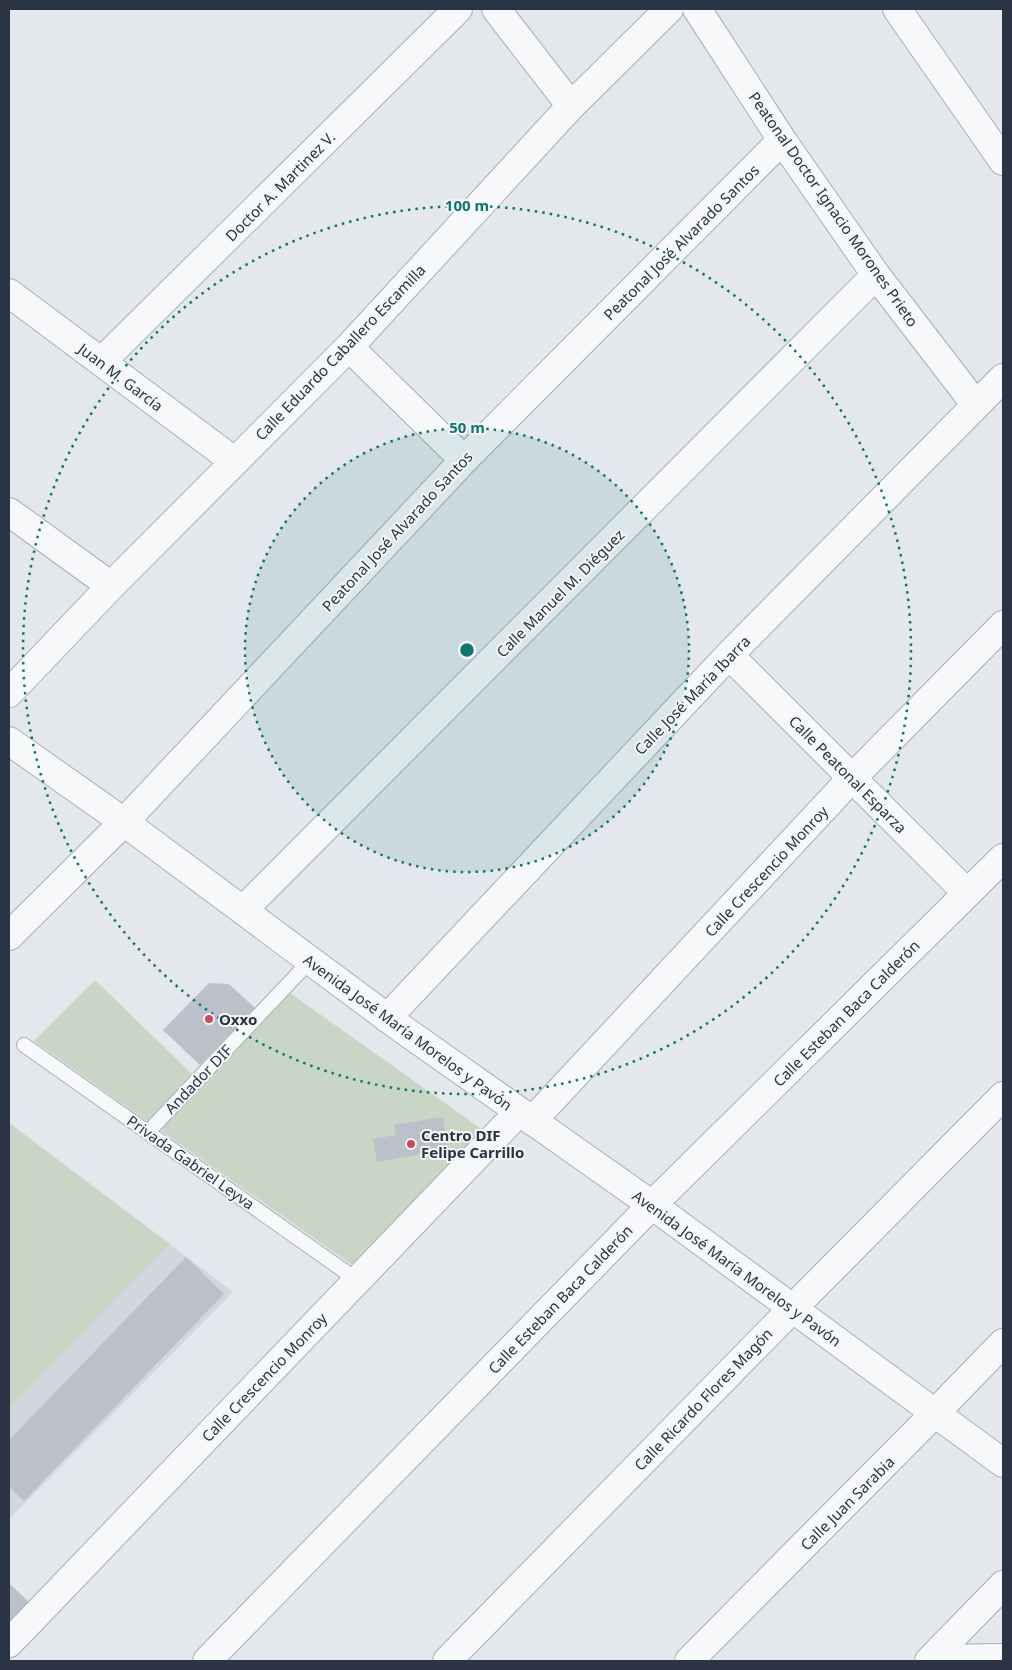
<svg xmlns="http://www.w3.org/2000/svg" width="1012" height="1670" font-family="'Noto Sans',sans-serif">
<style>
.built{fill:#d2d6de}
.green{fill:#c9d6c5}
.building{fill:#bbc0ca}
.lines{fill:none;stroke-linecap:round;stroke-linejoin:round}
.service-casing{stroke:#a9aeb7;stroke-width:16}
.minor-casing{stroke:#a9aeb7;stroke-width:30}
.tertiary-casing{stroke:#a9aeb7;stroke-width:30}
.service{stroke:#f7f8fa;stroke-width:14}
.minor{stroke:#f7f8fa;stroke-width:28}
.tertiary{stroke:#f7f8fa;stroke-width:28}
.ring{fill:none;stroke:#0f766e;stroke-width:2.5;stroke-dasharray:2.5 5}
.poi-dot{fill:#d1495b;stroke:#f4f6f9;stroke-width:2}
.labels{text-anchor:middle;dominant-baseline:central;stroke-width:4;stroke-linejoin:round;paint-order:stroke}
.street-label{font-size:15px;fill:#2b3445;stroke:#f4f6f9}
.poi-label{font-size:15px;font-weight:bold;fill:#2b3445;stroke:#f4f6f9;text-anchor:start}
.centre{fill:#0f766e;stroke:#f4f6f9;stroke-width:2.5}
.ring-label{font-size:15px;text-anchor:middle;font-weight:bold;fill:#0f766e;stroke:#f4f6f9;stroke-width:4;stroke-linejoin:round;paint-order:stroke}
</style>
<rect width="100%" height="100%" fill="#e4e7ec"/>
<path class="built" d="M9,1123l224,169 -224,227z"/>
<path class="green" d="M95,980l97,94 -44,48 -114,-81z
M290,993l197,140 -132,134 -195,-137z
M9,1123l161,121 -161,164z"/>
<path class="building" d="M209,983l20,1 26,24 -55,57 -37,-35z
M443,1117l5,32 -71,13 -4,-23 23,-4 -2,-10z
M186,1257l38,37 -200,207 -15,-14v-47z
M9,1583l23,22 -23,19z"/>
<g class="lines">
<g class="service-casing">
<path id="service" d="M24,1045l333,235
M148,1132l162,-171"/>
</g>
<g class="minor-casing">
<path id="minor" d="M496,9l75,97
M697,9l85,131 94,135 100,130
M897,9l106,152
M9,293l225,168
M349,347l115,113
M101,362l357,-353
M9,512l102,74
M729,655l238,238
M9,693l102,-107 238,-239 222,-241 98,-97
M243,910l633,-635
M9,936l115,-114 340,-362 318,-320
M387,1018l342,-363 274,-277
M532,1121l320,-343 151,-153
M9,1643l510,-531
M932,1659l71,-1
M207,1661l445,-456 351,-347
M447,1661l346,-353 210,-212
M689,1661l246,-248 68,-70
M929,1661l74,-76"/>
</g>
<g class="tertiary-casing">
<path id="tertiary" d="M9,741l115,81 277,206 251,177 351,258"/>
</g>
<use href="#service" class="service"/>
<use href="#minor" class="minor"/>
<use href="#tertiary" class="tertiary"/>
</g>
<circle cx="467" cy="650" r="222" fill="#0f766e" fill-opacity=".12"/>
<g class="ring">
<circle cx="467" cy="650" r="222"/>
<circle cx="467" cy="650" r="444"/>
</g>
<g class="poi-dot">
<circle cx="209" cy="1019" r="5"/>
<circle cx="411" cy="1144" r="5"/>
</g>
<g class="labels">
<g class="street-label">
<text transform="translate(280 186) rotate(-45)">Doctor A. Martinez V.</text>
<text transform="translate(834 209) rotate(55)">Peatonal Doctor Ignacio Morones Prieto</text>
<text transform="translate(681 242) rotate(-45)">Peatonal José Alvarado Santos</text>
<text transform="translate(340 352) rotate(-46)">Calle Eduardo Caballero Escamilla</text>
<text transform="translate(121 377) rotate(37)">Juan M. García</text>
<text transform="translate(397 531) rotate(-47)">Peatonal José Alvarado Santos</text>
<text transform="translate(560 593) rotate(-45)">Calle Manuel M. Diéguez</text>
<text transform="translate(692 695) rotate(-46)">Calle José María Ibarra</text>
<text transform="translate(848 774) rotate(45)">Calle Peatonal Esparza</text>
<text transform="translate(766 871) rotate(-47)">Calle Crescencio Monroy</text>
<text transform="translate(846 1013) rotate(-45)">Calle Esteban Baca Calderón</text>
<text transform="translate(408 1032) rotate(36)">Avenida José María Morelos y Pavón</text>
<text transform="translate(198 1079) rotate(-46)">Andador DIF</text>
<text transform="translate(191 1162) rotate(35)">Privada Gabriel Leyva</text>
<text transform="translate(737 1268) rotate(36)">Avenida José María Morelos y Pavón</text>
<text transform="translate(560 1299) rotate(-46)">Calle Esteban Baca Calderón</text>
<text transform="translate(264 1377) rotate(-46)">Calle Crescencio Monroy</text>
<text transform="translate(703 1399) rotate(-46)">Calle Ricardo Flores Magón</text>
<text transform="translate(847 1503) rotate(-45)">Calle Juan Sarabia</text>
</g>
<g class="poi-label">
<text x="219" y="1019">Oxxo</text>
<text x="421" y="1135">Centro DIF<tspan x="421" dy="17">Felipe Carrillo</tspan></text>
</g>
</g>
<circle cx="467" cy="650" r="8" class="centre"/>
<g class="ring-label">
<text x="467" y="211">100 m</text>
<text x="467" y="433">50 m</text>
</g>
<rect width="1012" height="1670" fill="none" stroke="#2b3445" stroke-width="20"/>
</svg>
